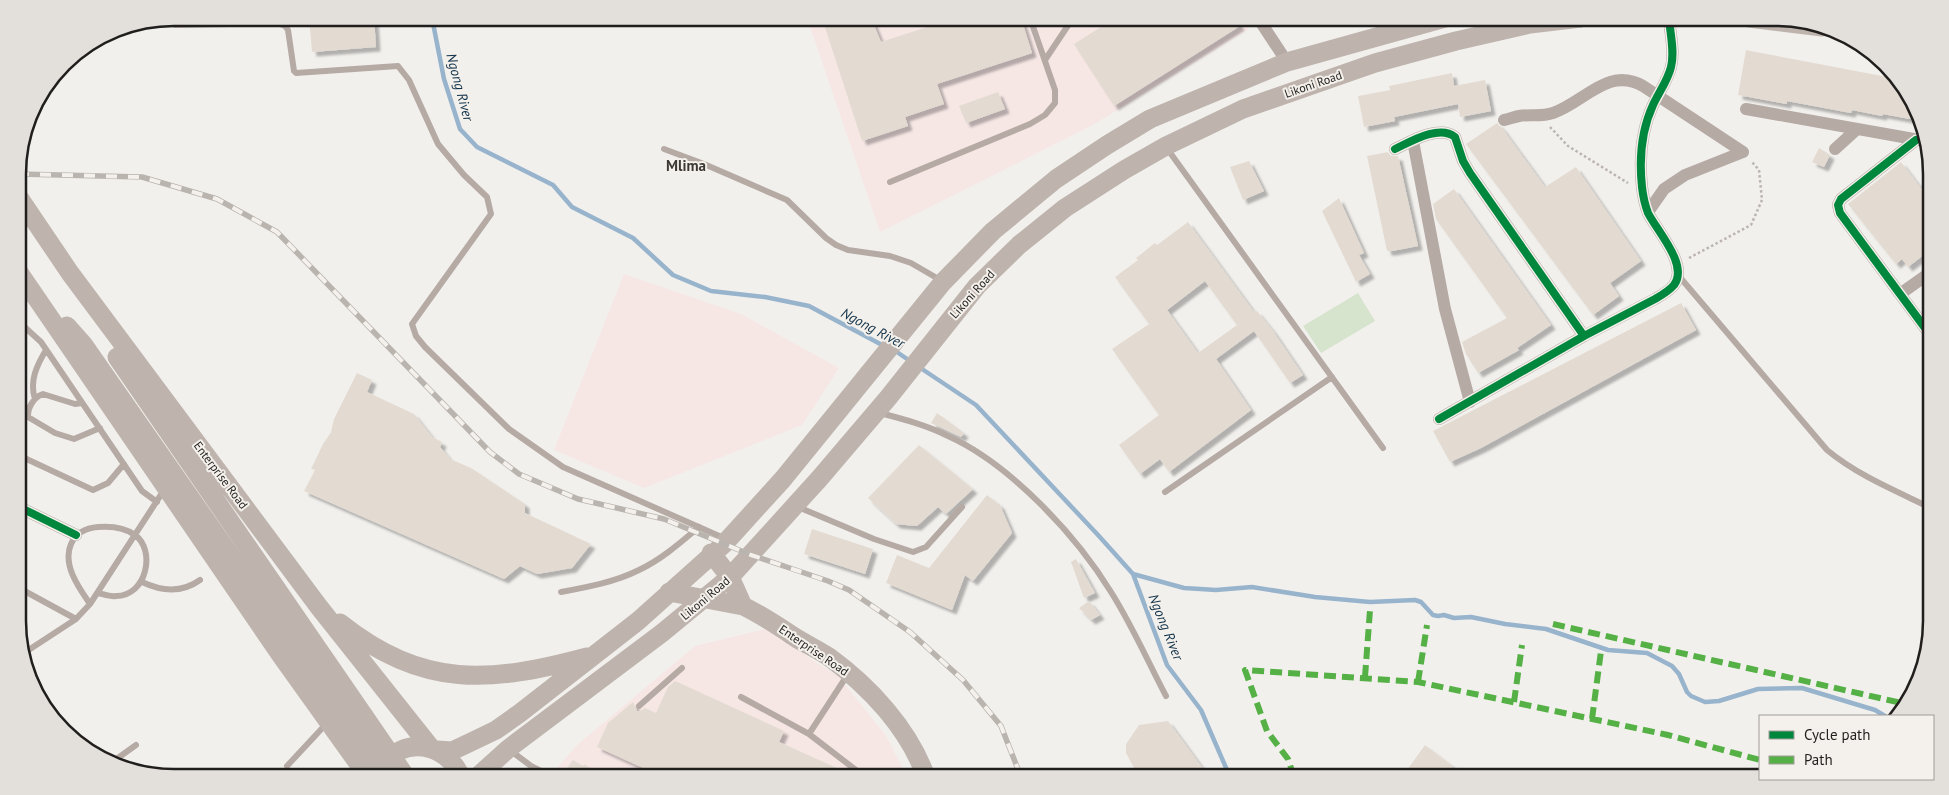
<svg xmlns="http://www.w3.org/2000/svg" width="1949" height="795" font-family="'PT Sans',sans-serif">
<style>
.industrial{fill:#f6e7e5}
.green{fill:#d6e4cd}
.lines{fill:none;stroke-linecap:round;stroke-linejoin:round}
.stream{stroke:#98b4cc;stroke-width:4.5}
.building{fill:#e3dbd1;fill-rule:evenodd;filter:url(#shadow)}
.path{stroke:#bbb4b0;stroke-width:2.5;stroke-dasharray:2.5 2.5;stroke-linecap:butt}
.lane{stroke:#b6aaa5;stroke-width:6}
.street{stroke:#b6aaa5;stroke-width:12}
.secondary{stroke:#beb4ad;stroke-width:19}
.rail-casing{stroke:#bab4af;stroke-width:5.5}
.rail{stroke:#f4f0eb;stroke-width:4;stroke-dasharray:11;stroke-linecap:butt}
.secondary-bridge{stroke:#beb4ad;stroke-width:19}
.quiet{stroke:#55b145;stroke-width:6;stroke-dasharray:12 6;stroke-linecap:butt}
.cycleway-casing{stroke:#f4f0eb;stroke-width:11}
.cycleway{stroke:#00873e;stroke-width:8}
.labels{text-anchor:middle;dominant-baseline:central;stroke-width:4;stroke-linejoin:round;paint-order:stroke}
.street-label{font-size:12px;fill:#211f1d;stroke:#f4f0eb}
.water-label{font-size:14px;font-style:italic;fill:#0f314a;stroke:#f4f0eb}
.quarter-label{font-size:15px;font-weight:bold;fill:#3c3935;stroke:#f4f0eb}
.rim{fill:none;stroke:#211f1d;stroke-width:2.5}
</style>
<defs>
<filter id="shadow"><feDropShadow dx="4.5" dy="4.5" stdDeviation="1" flood-color="#0004"/></filter>
</defs>
<rect width="100%" height="100%" fill="#f2f0ed"/>
<path class="industrial" d="M807,18h435l7,11 -156,96 -213,107z
M624,274l117,40 98,54 -37,57 -158,63 -90,-38z
M765,629l74,48 48,60 20,40h-358l28,-32 118,-99z"/>
<path class="green" d="M1358,293l17,28 -54,32 -18,-27z"/>
<g class="lines">
<path class="stream" d="M432,18l12,61 16,50 17,18 76,38 19,22 61,31 40,37 38,16 54,6 44,9 75,40
M894,350l16,11
M919,367l57,38 122,130 35,39 34,91 34,45 29,67
M1133,574l51,14 32,2 36,-3 63,10 55,5 45,-2 6,2 12,13 5,1 6,-1 10,3 17,-1 34,7 41,5 62,21 39,3 25,13 7,8 8,18 4,4 14,6 14,-1 39,-12 44,-1 73,22 10,6"/>
</g>
<path class="building" d="M309,18h65l2,29 -64,5z
M822,18h49l10,24 49,-16 -3,-8h94l11,35 -95,31 7,20 -39,13 3,9 -46,15z
M1115,18h120l5,8 -126,80 -40,-62z
M1746,50l152,29 14,31 -2,9 -27,-5 -1,2 -30,-6 -1,3 -64,-12v3l-49,-9z
M1452,73l2,13 31,-6 6,31 -31,6 -2,-13 -64,13 1,4 -31,6 -6,-31 32,-6 -1,-4z
M998,92l7,17 -39,14 -7,-17z
M1497,123l5,5 43,59 31,-20 65,94 -31,22 9,13 -26,19 -127,-171z
M1819,148l11,7 -6,12 -12,-5z
M1388,152l3,4h7l20,90 -26,5h-5l-20,-95z
M1249,161l15,30 -21,9 -13,-33z
M1901,162l29,38v50l-22,17 -6,-8 -6,5 -48,-60z
M1454,189l97,136 -34,23 2,2 -41,23 -12,-19 -4,-12 45,-24 -71,-99 -3,-15z
M1339,198l25,55 -5,2 11,19 -14,8 -34,-71z
M1188,222l66,90 3,-1 16,20 30,44 -13,8 -36,-52 -38,28 35,51 -82,62 -9,-13 -20,15 -21,-29 40,-30 -47,-66 37,-25 -34,-47 23,-17 -2,-2 19,-15 2,2zM1205,281l32,44 -39,28 -31,-43z
M1681,303l15,27 -215,118 -31,14 -17,-31z
M357,373l15,7 -5,12 47,22 18,23 10,5 -2,5 10,12 21,9 54,36v9l66,31 -19,24 -35,6 -17,-8 -16,13 -200,-88 11,-21 -4,-1 12,-25 8,-12 3,-13z
M937,413l27,20 -3,4 -30,-14z
M919,445l54,44 -27,25 -8,-7 -21,19 -21,-2 -28,-26z
M987,495l13,10 12,28 -39,48 -8,-6 -13,35 -66,-27 11,-28 32,13z
M812,529l61,20 -8,25 -61,-20z
M1076,559l19,34 -11,5 -13,-36z
M1089,601l11,14 -9,5 -12,-12z
M675,681l109,50 -5,11 78,35h-194l-66,-30 11,-24 25,-21 4,9h3l5,-3 11,5 12,-26z
M1168,721l41,56h-70l-13,-24v-9l13,-19z
M1425,745l28,21 -8,11h-43z
M573,760l10,6 1,-2 21,13h-44z"/>
<g class="lines">
<path class="path" d="M1550,127l18,19 60,37
M1689,258l62,-33 11,-25 -3,-30 -8,-9"/>
<path class="lane" d="M164,20l11,5 103,-2 7,3 3,4 6,41 2,2 102,-7 11,14 29,64 26,31 23,22 4,17 -79,110 4,12 9,11 84,82 54,38 163,72
M1045,60l28,-42
M1166,147l217,301
M664,149l40,15 83,36 39,38 10,7 12,5 42,6 21,7 31,18
M890,182l140,-58 15,-9 10,-12v-13l-25,-72
M1678,275l149,175c30,25 69,41 104,58
M18,321l23,21 101,149 15,11
M35,399c-6,-18 2,-34 11,-49
M82,403l-7,1 -32,-10c-9,3 -16,14 -15,23l27,16 19,6 26,-11
M880,413c23,6 46,12 68,23 62,28 128,99 163,156 21,33 37,70 55,104
M18,455l75,35 15,-7 16,-19
M1165,492l167,-115
M798,507l76,32 39,13 13,-5 36,-40
M142,582c19,9 40,11 58,-2
M19,588l57,31
M561,592c27,-5 54,-10 78,-22 23,-11 41,-27 60,-43
M90,604c-11,-16 -28,-39 -19,-60 5,-11 14,-16 27,-17 13,-1 26,0 37,8 21,15 12,61 -19,61 -6,1 -13,-2 -18,-3
M24,653l52,-34 14,-15 74,-114
M848,674l-39,60 56,43
M741,697l68,37
M639,706l43,-38
M511,751l20,15 22,11
M111,763l25,-18
M287,766l40,-43"/>
<path class="street" d="M1258,18l29,44
M1746,109l179,32
M1504,120c5,-1 10,-3 15,-4 12,-2 22,1 34,-3 32,-11 55,-47 90,-27l100,66
M1916,140l-75,59 -3,6 2,8 91,123
M1413,141l32,168 25,93
M1395,149c15,-7 44,-25 60,-12l8,24 7,12 114,163
M1835,149l22,-20
M1648,212l16,-23 21,-14 58,-23
M1900,294l31,-22
M1439,419l145,-83 71,-37c7,-4 14,-8 19,-14 15,-20 -17,-54 -26,-72 -3,-8 -5,-17 -6,-26 -3,-28 -1,-56 11,-82 6,-13 15,-25 18,-38 4,-15 -1,-34 -2,-49
M19,507l57,28"/>
<path class="secondary" d="M1749,18l73,9
M18,196l52,77 249,334 112,141
M18,271l264,386 86,120
M67,326l16,18 267,383
M117,357l247,359
M669,592l74,14 -13,-29 -19,-24
M743,606c19,9 35,20 53,32 10,6 22,12 33,19 41,30 80,72 97,120
M340,623c83,66 150,60 247,34
M437,750l15,1 17,-8 27,-13 24,-17 118,-92 86,-77 59,-65 160,-197 50,-51 63,-52 51,-34 43,-26 137,-57 158,-44
M382,769c18,-36 66,-25 79,8
M477,777l31,-28 154,-116 68,-56 89,-98 69,-81 89,-112 42,-41 46,-37 59,-38 42,-24 77,-37 132,-46 81,-22 74,-17 51,-6"/>
<g class="rail-casing">
<path id="rail" d="M18,174l124,3 75,22 60,33 213,220 29,22 59,25 86,20 87,36 77,26 21,9 61,42 53,48 38,46 20,51"/>
</g>
<use href="#rail" class="rail"/>
<path class="secondary-bridge" d="M364,716l42,61
M350,727l34,50"/>
<path class="quiet" d="M1553,624l353,80
M1365,677l5,-67
M1418,682l9,-57
M1514,702l8,-57
M1592,719l9,-68
M1294,777l-6,-18 -21,-28 -22,-61 173,12 250,53 92,25"/>
<g class="cycleway-casing">
<path id="cycleway" d="M1916,140l-75,59 -3,6 2,8 91,123
M1395,149c15,-7 44,-25 60,-12l8,24 7,12 114,163
M1439,419l145,-83 71,-37c7,-4 14,-8 19,-14 15,-20 -17,-54 -26,-72 -3,-8 -5,-17 -6,-26 -3,-28 -1,-56 11,-82 6,-13 15,-25 18,-38 4,-15 -1,-34 -2,-49
M19,507l57,28"/>
</g>
<use href="#cycleway" class="cycleway"/>
</g>
<g class="labels">
<g class="street-label">
<text transform="translate(1313 84) rotate(-19)">Likoni Road</text>
<text transform="translate(972 294) rotate(-48)">Likoni Road</text>
<text transform="translate(221 475) rotate(53)">Enterprise Road</text>
<text transform="translate(705 598) rotate(-40)">Likoni Road</text>
<text transform="translate(814 650) rotate(34)">Enterprise Road</text>
</g>
<g class="water-label">
<text transform="translate(460 87) rotate(75)">Ngong River</text>
<text transform="translate(873 328) rotate(28)">Ngong River</text>
<text transform="translate(1166 627) rotate(68)">Ngong River</text>
</g>
<g class="quarter-label">
<text x="686" y="165">Mlima</text>
</g>
</g>
<path d="M0 0H1949V795H0ZM174 26H1775A148 148 0 0 1 1923 174V621A148 148 0 0 1 1775 769H174A148 148 0 0 1 26 621V174A148 148 0 0 1 174 26Z" fill="#e3dfdb" fill-rule="evenodd"/>
<path class="rim" d="M174 26H1775A148 148 0 0 1 1923 174V621A148 148 0 0 1 1775 769H174A148 148 0 0 1 26 621V174A148 148 0 0 1 174 26Z"/>
<rect x="1759" y="715" width="175" height="65" fill="#f4f0eb" stroke="#a09c99"/>
<rect x="1769" y="731" width="25" height="8" fill="#00873e" stroke="#a09c99"/>
<text x="1804" y="740" font-size="15" fill="#211f1d">Cycle path</text>
<rect x="1769" y="756" width="25" height="8" fill="#55b145" stroke="#a09c99"/>
<text x="1804" y="765" font-size="15" fill="#211f1d">Path</text>
</svg>
